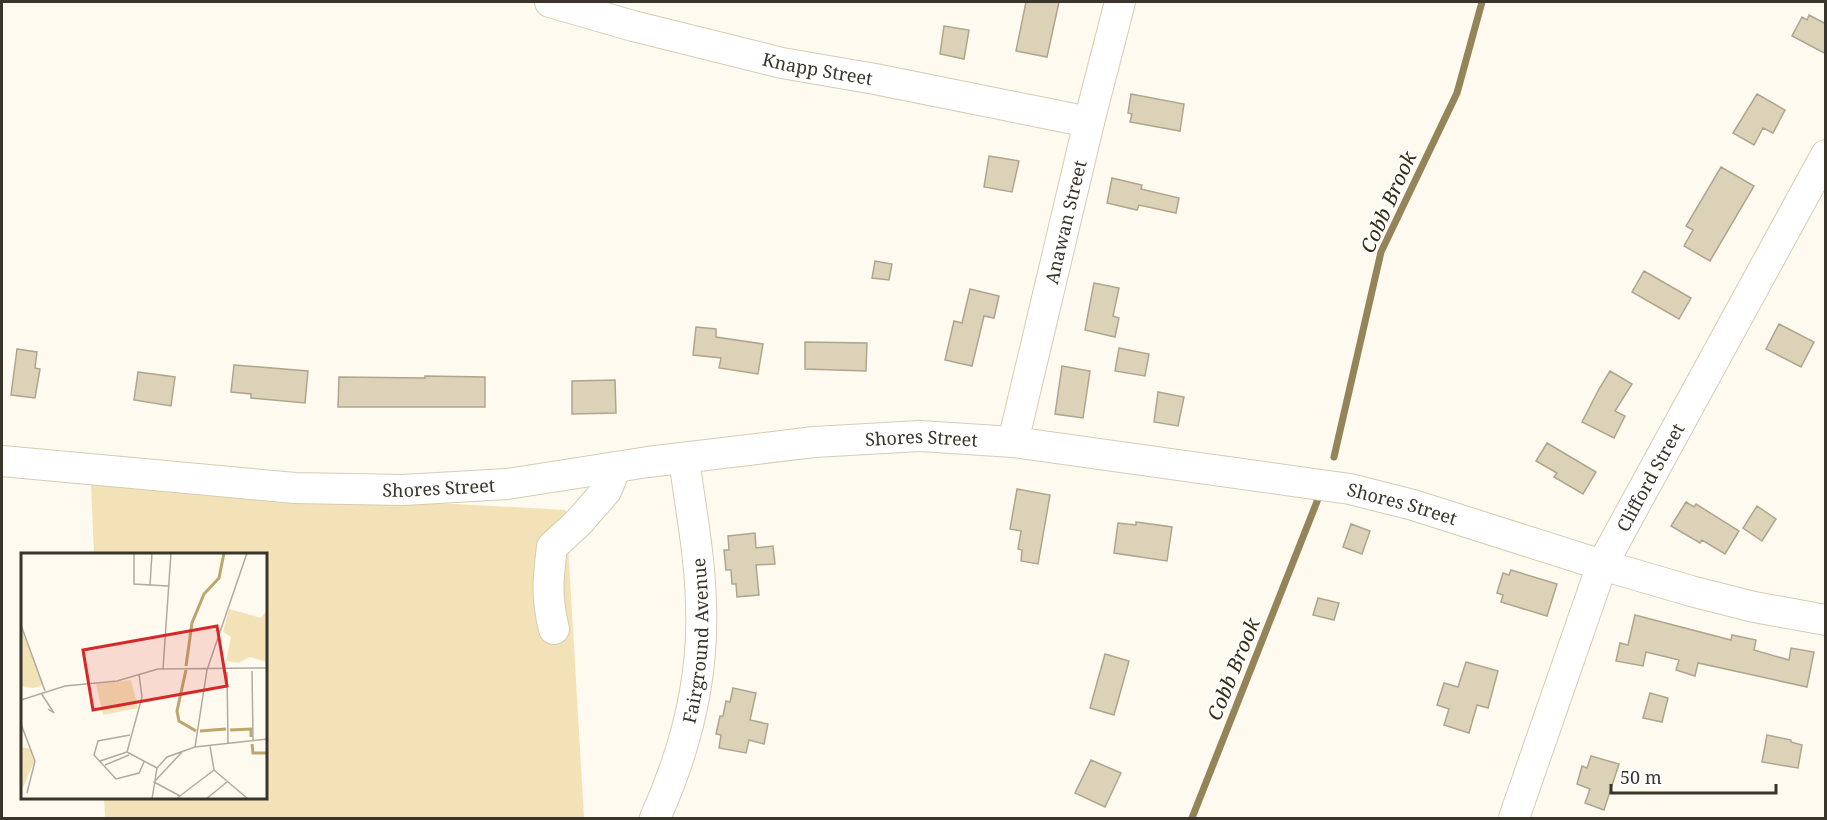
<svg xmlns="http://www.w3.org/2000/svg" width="1827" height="820" font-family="'Noto Serif',serif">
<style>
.green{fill:#f3e2b7}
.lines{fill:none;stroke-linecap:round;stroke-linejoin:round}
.stream{stroke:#958459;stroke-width:7}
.building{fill:#dcd2b8;stroke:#afa58d;stroke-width:1.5}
.minor-casing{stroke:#d6ccb3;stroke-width:32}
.minor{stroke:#fff;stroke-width:30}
.labels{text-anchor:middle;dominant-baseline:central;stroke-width:4.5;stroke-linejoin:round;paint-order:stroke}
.street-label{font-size:18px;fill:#39352b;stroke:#fff}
.water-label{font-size:20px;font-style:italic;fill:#362c12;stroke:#fff}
.inset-river{fill:none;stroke:#bca66d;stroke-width:3}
.inset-road{fill:none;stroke:#afaba1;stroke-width:1.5}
.view{fill:#d62828;fill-opacity:0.15;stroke:#d62828;stroke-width:3}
.inset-edge{fill:none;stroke:#39352b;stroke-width:3}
</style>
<rect width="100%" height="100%" fill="#fefaef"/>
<path class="green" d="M91,484l475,26 18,308h-479l-1,-20h162v-244h-172z"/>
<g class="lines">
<path class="stream" d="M1334,457l47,-205 76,-159 25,-91
M1192,818l126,-319"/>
</g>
<path class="building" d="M1026,2h33l-12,55 -31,-6z
M1809,15l17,9v30l-34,-18 10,-19 5,3z
M944,26l25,4 -5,29 -24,-5z
M1131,94l53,10 -4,27 -50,-9 2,-8 -4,-1z
M1757,94l28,16 -12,23 -10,-5 -9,17 -21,-12z
M989,156l30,5 -7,31 -28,-5z
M1721,167l33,19 -44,75 -26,-15 9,-16 -7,-4z
M1112,178l30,7 -1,4 38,9 -3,15 -37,-8 -2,5 -30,-7z
M875,261l17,3 -3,16 -17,-2z
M1644,271l47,27 -12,21 -47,-27z
M1094,283l25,5 -6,28 6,2 -4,19 -30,-7z
M970,289l29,7 -5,22 -10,-2 -12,50 -27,-6 9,-39 8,2z
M1779,324l35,18 -13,25 -35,-18z
M696,327l20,2v8l47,7 -5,30 -39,-6 2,-10 -28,-3z
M805,342l62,1 -1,28 -61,-2z
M1119,348l30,6 -4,22 -30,-5z
M17,349l20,3 -2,16 5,1 -5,29 -24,-3z
M234,365l74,6 -3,32 -54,-5v-4l-20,-2z
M1062,366l28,5 -7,47 -28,-4z
M1610,371l22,13 -17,27 10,5 -11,22 -32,-16 17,-33z
M138,372l37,5 -4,29 -37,-6z
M425,376l60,1v30h-147l1,-30 86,1z
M615,380l1,33 -44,1v-33z
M1158,392l26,5 -6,29 -24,-4z
M1547,443l49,29 -13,22 -29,-17 3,-4 -21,-12z
M1017,489l33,6 -12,69 -17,-3 1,-11 -4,-1 3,-18 -11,-2z
M1686,502l8,5 2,-3 43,27 -14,23 -23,-14 -2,3 -29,-17z
M1757,506l19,13 -14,22 -19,-13z
M1136,522l36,5 -5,34 -53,-8 4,-30 18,2z
M1351,524l19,7 -8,23 -19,-7z
M755,533l1,15 17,-2 2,18 -19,1 3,30 -22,2 -1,-13h-4l-1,-14h-5l-2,-20h5l-1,-14z
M1511,570l46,14 -10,32 -46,-14 2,-7 -6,-2 6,-20 6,2z
M1318,598l21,5 -5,17 -21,-5z
M1635,615l96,25 1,-5 24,5 -2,10 35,10 2,-12 23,4 -7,35 -109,-24 -3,13 -19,-6 3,-10 -33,-8 -3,14 -27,-5 4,-18 8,2z
M1105,654l24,7 -15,54 -24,-7z
M1466,662l32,9 -10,37 -11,-3 -8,28 -25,-8 5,-16 -12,-4 7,-22 14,4z
M733,688l23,5 -6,27 18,4 -4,20 -15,-4 -3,13 -27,-5 2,-13 -5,-1 4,-18h3l3,-15 4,1z
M1650,693l18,5 -6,24 -19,-4z
M1767,735l24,5v2l11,3 -4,23 -36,-6z
M1591,756l28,8 -15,46 -19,-7 5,-14 -13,-5 5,-18 5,2z
M1091,760l30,13 -16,34 -30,-14z"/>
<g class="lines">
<g class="minor-casing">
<g id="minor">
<path id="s1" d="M550,2l83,24 149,37 93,16 214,43"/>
<path id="s2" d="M1013,442l76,-320 31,-120"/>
<path id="s3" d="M2,461l293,27 108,2 104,-6 141,-22 166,-20 106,-6 93,6 337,47 63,16 189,60 89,26 63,16 72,13"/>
<path d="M554,629c-8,-32 -6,-50 -2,-82l27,-25 27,-31 10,-24"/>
<path id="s4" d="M655,818c30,-66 49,-140 46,-214 -1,-49 -11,-98 -17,-146"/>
<path id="s5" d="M1514,818l88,-253 224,-410"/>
</g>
</g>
<use href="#minor" class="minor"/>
</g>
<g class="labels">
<g class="street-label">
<text stroke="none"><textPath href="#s1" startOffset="276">Knapp Street</textPath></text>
<text stroke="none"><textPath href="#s2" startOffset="226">Anawan Street</textPath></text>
<text stroke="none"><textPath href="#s3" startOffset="924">Shores Street</textPath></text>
<text stroke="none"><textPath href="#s5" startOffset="368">Clifford Street</textPath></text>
<text stroke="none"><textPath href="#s3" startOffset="438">Shores Street</textPath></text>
<text stroke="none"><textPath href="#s3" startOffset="1410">Shores Street</textPath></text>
<text stroke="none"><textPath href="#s4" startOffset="184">Fairground Avenue</textPath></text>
</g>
<g class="water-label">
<text transform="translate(1388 202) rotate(-66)">Cobb Brook</text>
<text transform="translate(1233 669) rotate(-68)">Cobb Brook</text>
</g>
</g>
<g transform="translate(21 553)">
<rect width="246" height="246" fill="#fefaef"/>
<path d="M208,56l32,9 6,-8v52l-17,-5 -12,6 -12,-2 5,-24 -8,-5zM0,75l22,57 -10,3 -12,-2zM110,127l7,28 -35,7 -7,-31zM0,194l10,2 3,13 -13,30z" fill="#f3e2b7"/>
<path class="inset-river" d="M165,113l6,-43 12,-29 15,-16 5,-25M165,117l-9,41 2,10 17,10M209,177l21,-1v8M179,178l26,-2M231,191l1,9h14"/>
<path class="inset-road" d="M113,0v31l34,2M129,32l2,-32M0,72l24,66M142,116l8,-116M231,118l1,69M206,119l1,71M118,121l3,23 -15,55 30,16M20,140l13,20 -6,-4M0,147l44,-14 52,-5 41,-12 109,-1M0,171l14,37 -8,32M109,182l-32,6 -4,14 22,24 23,-6 5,-11M189,193l4,24M174,194l12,-77 40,-117M79,208l27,-9M84,212l24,-10M193,217l34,29M159,243l-26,-14 29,-31M131,246l5,-31 10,-11 28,-10 72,-8M155,246l38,-29M185,246l21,-17"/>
<path class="view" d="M196,73l10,60 -134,24 -10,-60z"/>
<rect width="246" height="246" class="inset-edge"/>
</g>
<rect width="1827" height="820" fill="none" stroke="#39352b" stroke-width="6"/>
<path d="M1611 784v9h165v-9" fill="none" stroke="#39352b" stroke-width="3"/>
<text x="1620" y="784" font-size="18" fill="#39352b" stroke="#ffffff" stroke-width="4.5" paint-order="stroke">50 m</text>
</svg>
